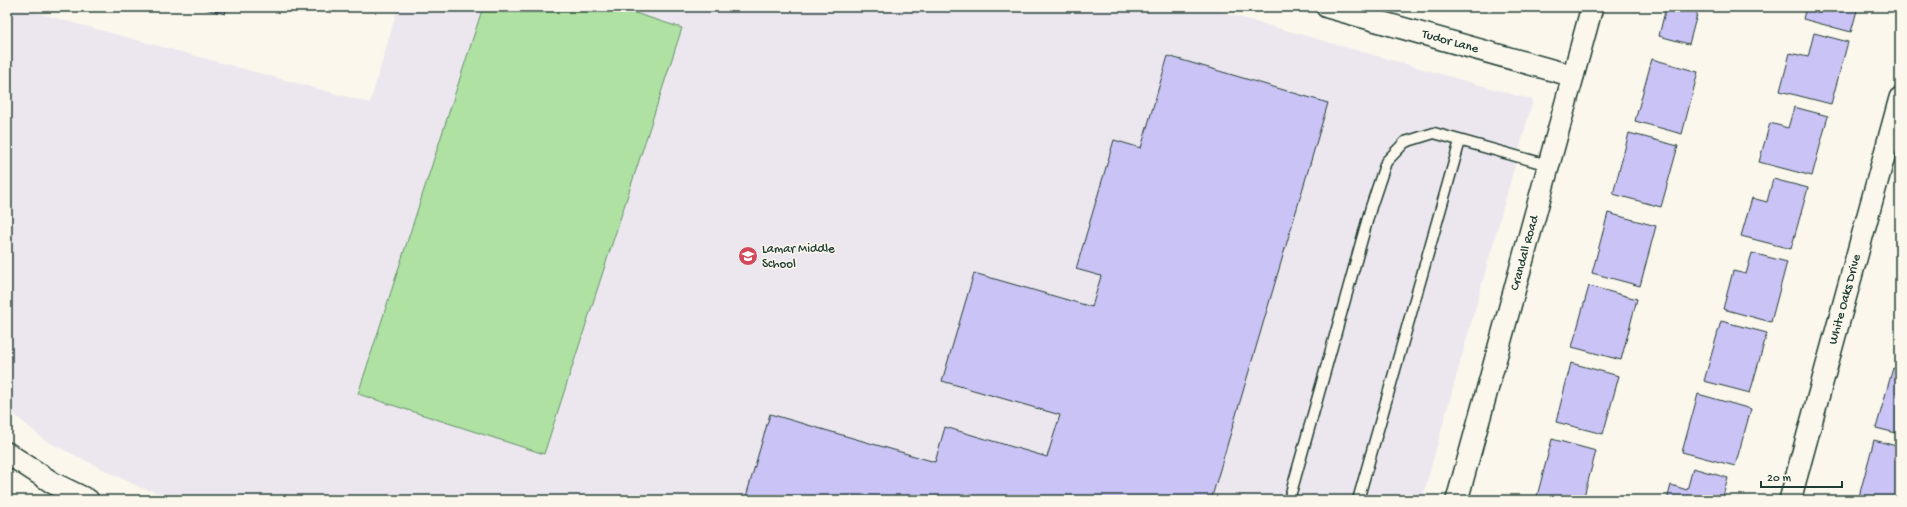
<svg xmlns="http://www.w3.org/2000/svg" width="1907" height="507" font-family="'Gochi Hand',sans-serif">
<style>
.built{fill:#ece7ef}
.green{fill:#aee1a2;stroke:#668f6b}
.building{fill:#cac3f5;stroke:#1f3d34}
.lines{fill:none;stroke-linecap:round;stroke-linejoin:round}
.service-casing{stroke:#1f3d34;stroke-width:13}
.minor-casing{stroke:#1f3d34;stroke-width:24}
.service{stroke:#fbf7ec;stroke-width:10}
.minor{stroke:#fbf7ec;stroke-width:21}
.labels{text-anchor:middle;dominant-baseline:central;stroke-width:3;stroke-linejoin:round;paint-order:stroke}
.street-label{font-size:13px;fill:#1f3d34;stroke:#fbf7ec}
.poi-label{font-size:13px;fill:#1f3d34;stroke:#fbf7ec;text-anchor:start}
</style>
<rect width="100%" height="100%" fill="#fbf7ec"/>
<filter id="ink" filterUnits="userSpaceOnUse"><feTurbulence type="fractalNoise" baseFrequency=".025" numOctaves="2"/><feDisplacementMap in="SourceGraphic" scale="8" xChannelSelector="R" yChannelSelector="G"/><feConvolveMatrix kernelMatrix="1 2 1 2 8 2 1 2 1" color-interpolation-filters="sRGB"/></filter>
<g filter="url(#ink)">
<path class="built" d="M7,7h8l355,96 28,-96h806l329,93 -111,400h-1238l-43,-12 -97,-48 -37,-32z"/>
<path class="green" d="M483,7h133l66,21 -138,426 -186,-60z"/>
<path class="building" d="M198,7h29l-2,7z
M1666,7h33l-10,37 -30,-8z
M1806,7h52l-7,25 -48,-13z
M1814,33l34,9 -17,62 -51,-13 10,-38 18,4z
M1168,56l160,47 -117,397h-466l25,-86 165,48 10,-35 102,30 13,-42 -118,-34 32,-108 118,34 9,-31 -25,-7 38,-129 27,8z
M1652,59l46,13 -16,62 -47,-13z
M1794,107l34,9 -16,60 -53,-14 11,-39 18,5z
M1629,133l49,13 -17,61 -48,-13z
M1773,179l35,9 -17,61 -50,-13 11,-38 15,4z
M1608,213l48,13 -16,60 -48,-13z
M1752,253l35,9 -16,60 -48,-13 10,-38 13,3z
M1589,286l48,13 -16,61 -49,-13z
M1721,321l46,12 -17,60 -46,-12z
M1571,363l48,13 -16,58 -47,-12z
M1893,368l7,2v64l-24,-6z
M1698,394l53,15 -16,57 -53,-14z
M1552,439l44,12 -13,49h-47z
M1874,440l26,7v53h-42z
M1693,468l35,10 -6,22h-55l4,-15 16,5z"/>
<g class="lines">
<g class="service-casing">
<path id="service" d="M1289,500l82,-293 15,-45 19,-20 29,-9 114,32
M1358,500l102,-359"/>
</g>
<g class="minor-casing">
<g id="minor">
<path id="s1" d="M1327,7l246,69"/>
<path d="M7,453l46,30 35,17"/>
<path id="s2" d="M1457,500l135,-493"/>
<path id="s3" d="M1790,500l110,-402"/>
</g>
</g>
<use href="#service" class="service"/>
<use href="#minor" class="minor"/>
</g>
</g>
<defs>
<g id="school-disc" transform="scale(1)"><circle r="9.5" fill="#d1495b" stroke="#fbf7ec"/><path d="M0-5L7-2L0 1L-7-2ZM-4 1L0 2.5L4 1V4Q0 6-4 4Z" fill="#fff"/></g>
</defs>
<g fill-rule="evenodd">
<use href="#school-disc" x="748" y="256"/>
</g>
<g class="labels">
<g class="street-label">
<text stroke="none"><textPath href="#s1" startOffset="128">Tudor Lane</textPath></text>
<text stroke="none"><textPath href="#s2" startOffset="256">Crandall Road</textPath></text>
<text stroke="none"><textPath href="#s3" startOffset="208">White Oaks Drive</textPath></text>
</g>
<g class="poi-label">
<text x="762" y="249">Lamar Middle<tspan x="762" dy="15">School</tspan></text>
</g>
</g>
<rect width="1907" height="507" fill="none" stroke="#fbf7ec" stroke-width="24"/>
<rect x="12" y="12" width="1883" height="483" fill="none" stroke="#1f3d34" stroke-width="1.5" filter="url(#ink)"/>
<path d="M1761 481v6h81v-6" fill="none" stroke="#1f3d34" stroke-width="2"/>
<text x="1767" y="481" font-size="12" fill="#1f3d34" stroke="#fbf7ec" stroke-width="3" paint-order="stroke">20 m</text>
</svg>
